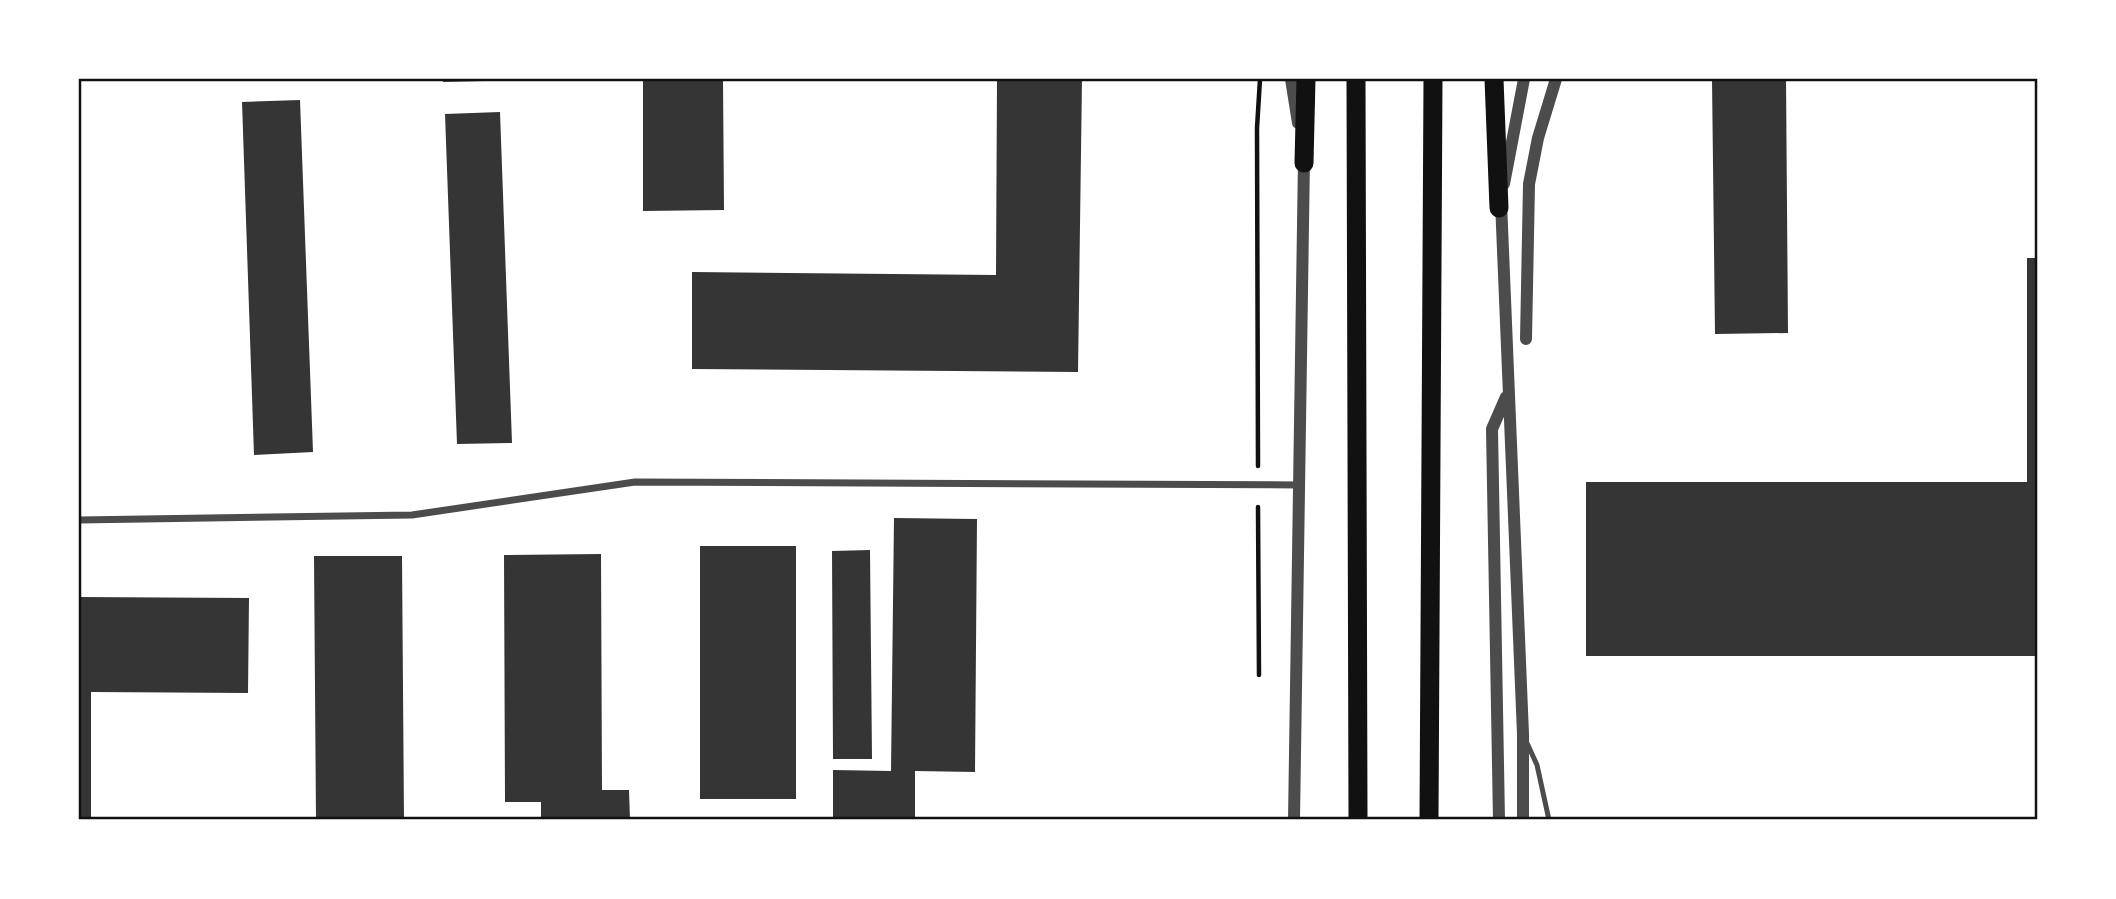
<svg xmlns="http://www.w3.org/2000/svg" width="2116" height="899" font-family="'Exo 2',sans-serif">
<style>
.building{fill:#353535}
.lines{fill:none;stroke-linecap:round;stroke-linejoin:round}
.path{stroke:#111;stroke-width:4.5}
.service{stroke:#4c4c4c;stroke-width:5}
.minor{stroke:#4c4c4c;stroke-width:7}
.tertiary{stroke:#4c4c4c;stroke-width:12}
.trunk{stroke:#111;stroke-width:19}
.neatline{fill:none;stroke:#111;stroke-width:2.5}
</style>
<rect width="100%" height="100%" fill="#fff"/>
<path class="building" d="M443,79h42v2l-42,1z
M643,79h80l1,131 -81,1z
M997,79h85l-4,293 -386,-3v-97l304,3z
M1712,79h74l2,254 -73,1z
M300,100l13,352 -59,3 -12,-353z
M500,112l12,331 -55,1 -12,-330z
M2027,258h10v398h-451v-174h441z
M894,518l83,1 -2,253 -60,-1v49h-82v-50l58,1z
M700,546h96v253h-96z
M870,550l2,209h-39l-1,-208z
M601,554l1,236h27l1,30h-89v-18h-36l-1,-247z
M314,556h88l2,264h-88z
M79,597l170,1 -1,95 -157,-1v128h-12z"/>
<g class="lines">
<path class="path" d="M1258,466l-1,-338 3,-49
M1258,507l1,168"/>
<path class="service" d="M1527,743l10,22 12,55
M1592,820h389"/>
<path class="minor" d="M79,520l333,-5 223,-33 665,3"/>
<path class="tertiary" d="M1291,79l7,44
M1504,184l20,-105
M1501,202l22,532v86
M1526,339l3,-155 9,-46 18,-59
M1294,820l10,-661
M1499,820l-7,-391 14,-32"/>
<path class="trunk" d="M1356,79l2,741
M1494,79l5,129
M1304,163l2,-84
M1429,820l4,-741"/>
</g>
<rect width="2116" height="899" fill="none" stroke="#ffffff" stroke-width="161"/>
<rect x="80" y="80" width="1956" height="738" class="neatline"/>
</svg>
